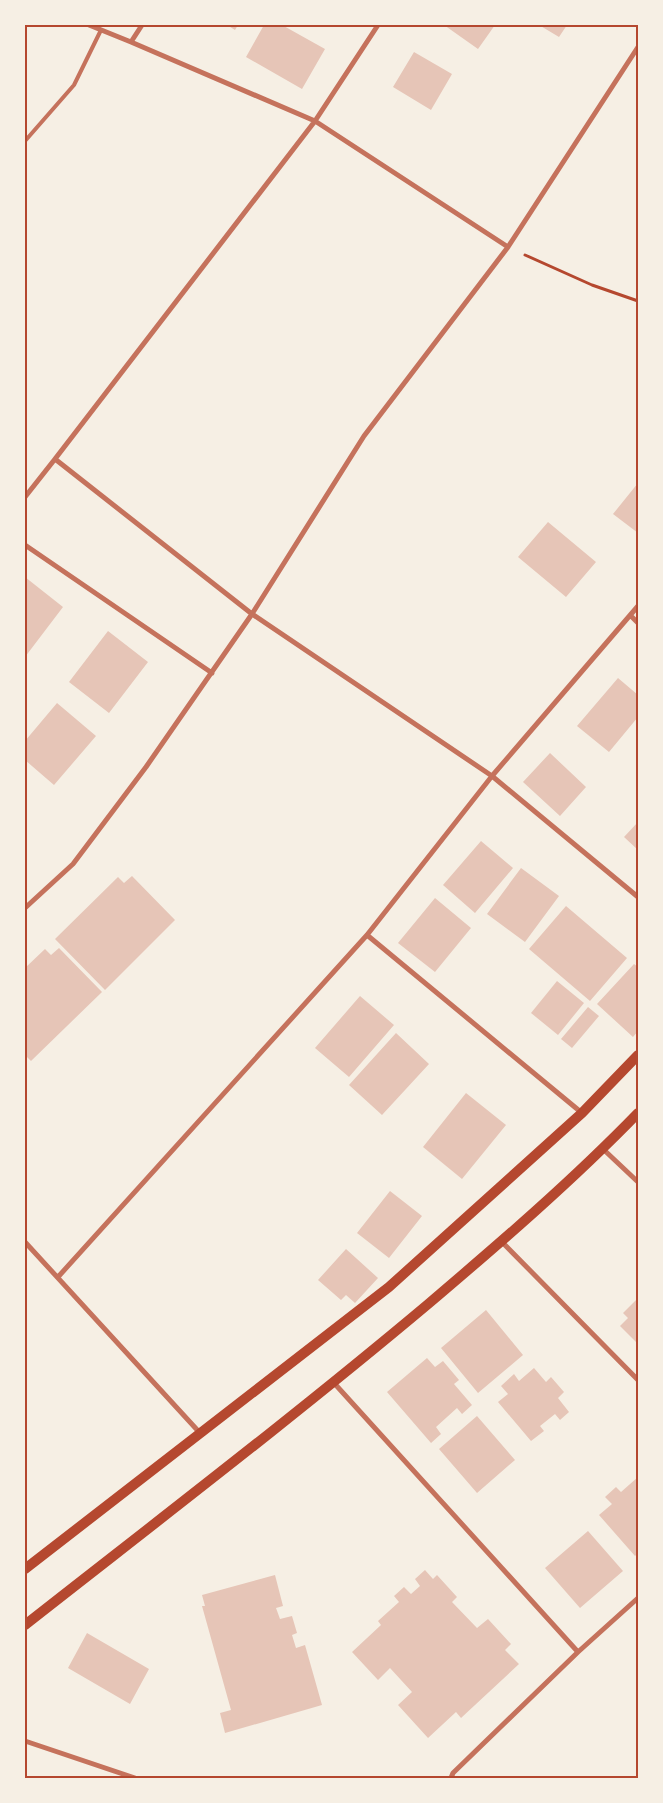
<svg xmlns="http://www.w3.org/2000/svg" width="663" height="1803" font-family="Poppins,sans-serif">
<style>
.building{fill:#e6c5b7}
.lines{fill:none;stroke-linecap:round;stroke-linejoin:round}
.path{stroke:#b5482f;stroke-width:3}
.service{stroke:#c5725c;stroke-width:4}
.minor{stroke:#c5725c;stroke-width:5}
.secondary{stroke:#b5482f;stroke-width:10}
.neatline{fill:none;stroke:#b5482f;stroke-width:2}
</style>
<rect width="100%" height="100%" fill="#f6efe4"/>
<path class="building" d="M227,25h11l-3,5z
M264,25h18l43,24 -23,40 -56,-32z
M444,25h51l-17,24z
M539,25h28l-8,12z
M414,52l38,22 -21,36 -38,-23z
M638,483v50l-25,-19z
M548,522l48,40 -30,35 -48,-40z
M25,577l38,30 -38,50z
M108,631l40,31 -39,51 -40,-31z
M618,678l20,17v22l-29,35 -32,-26z
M57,703l39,33 -42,49 -29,-25v-19z
M550,753l36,34 -26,29 -37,-34z
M638,822v28l-14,-13z
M481,841l32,27 -38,45 -32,-28z
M521,868l38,28 -34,46 -38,-28z
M132,876l43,44 -70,70 -50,-51 63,-62 6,6z
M435,898l36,30 -36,44 -37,-29z
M566,906l61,52 -37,43 -61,-52z
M59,948l43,44 -71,69 -6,-6v-87l20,-19 6,6z
M634,964l4,3v64l-5,6 -36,-33z
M557,981l27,22 -26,32 -27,-22z
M360,996l34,29 -45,52 -34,-29z
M588,1007l11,9 -27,32 -11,-9z
M396,1033l33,31 -47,51 -33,-30z
M466,1093l40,32 -44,54 -39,-32z
M390,1191l32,25 -33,42 -32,-25z
M346,1249l32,29 -23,25 -9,-8 -5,5 -23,-20z
M638,1298v46l-18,-18 8,-8 -5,-5z
M486,1310l37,45 -45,38 -37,-45z
M427,1358l8,9 8,-6 16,19 -5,4 18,21 -10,9 -5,-6 -21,19 5,7 -10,9 -44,-51z
M534,1368l12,14 5,-5 13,15 -6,6 11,14 -9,8 -5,-6 -15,12 4,5 -13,10 -33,-39 10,-8 -7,-8 13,-12 5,7z
M477,1416l38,44 -38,33 -38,-44z
M638,1477v76l-3,3 -36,-41 13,-11 -7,-7 11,-10 5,5z
M588,1531l35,40 -43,37 -35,-40z
M425,1570l8,9 4,-4 20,22 -5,5 25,26 11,-9 23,25 -6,6 14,14 -58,54 -5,-6 -28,26 -30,-33 14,-13 -22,-24 -12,12 -26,-28 29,-27 -3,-4 21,-19 -5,-6 10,-9 7,7 9,-8 -5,-7z
M275,1575l8,31 -7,2 4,11 12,-3 5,17 -5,2 4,13 9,-3 17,60 -97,28 -5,-20 11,-3 -29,-104h3l-3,-11z
M87,1633l62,36 -19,35 -62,-36z"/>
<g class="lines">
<path class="path" d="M525,255l67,30 46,16"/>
<path class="service" d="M25,141l49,-56 27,-55"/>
<path class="minor" d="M89,25l42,17
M142,25l-11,17 184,79 -260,338 197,155 240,162 146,121
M378,25l-63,96 193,126 130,-200
M25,497l30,-38
M25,545l187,128
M631,616l7,7
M25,908l48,-44 73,-97 106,-153 112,-178 144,-189
M367,935l215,178
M603,1149l35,33
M25,1242l175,191
M502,1242l136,138
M58,1277l309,-342 125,-159 146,-170
M334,1383l244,269
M25,1741l110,37
M451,1778l2,-5 125,-121 60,-54"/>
<path class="secondary" d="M25,1569l364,-282 193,-174 56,-58
M25,1625c135,-106 271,-210 402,-320 73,-62 145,-124 211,-192"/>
</g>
<rect width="663" height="1803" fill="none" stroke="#f6efe4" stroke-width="52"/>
<rect x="26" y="26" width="611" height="1751" class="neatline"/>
</svg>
